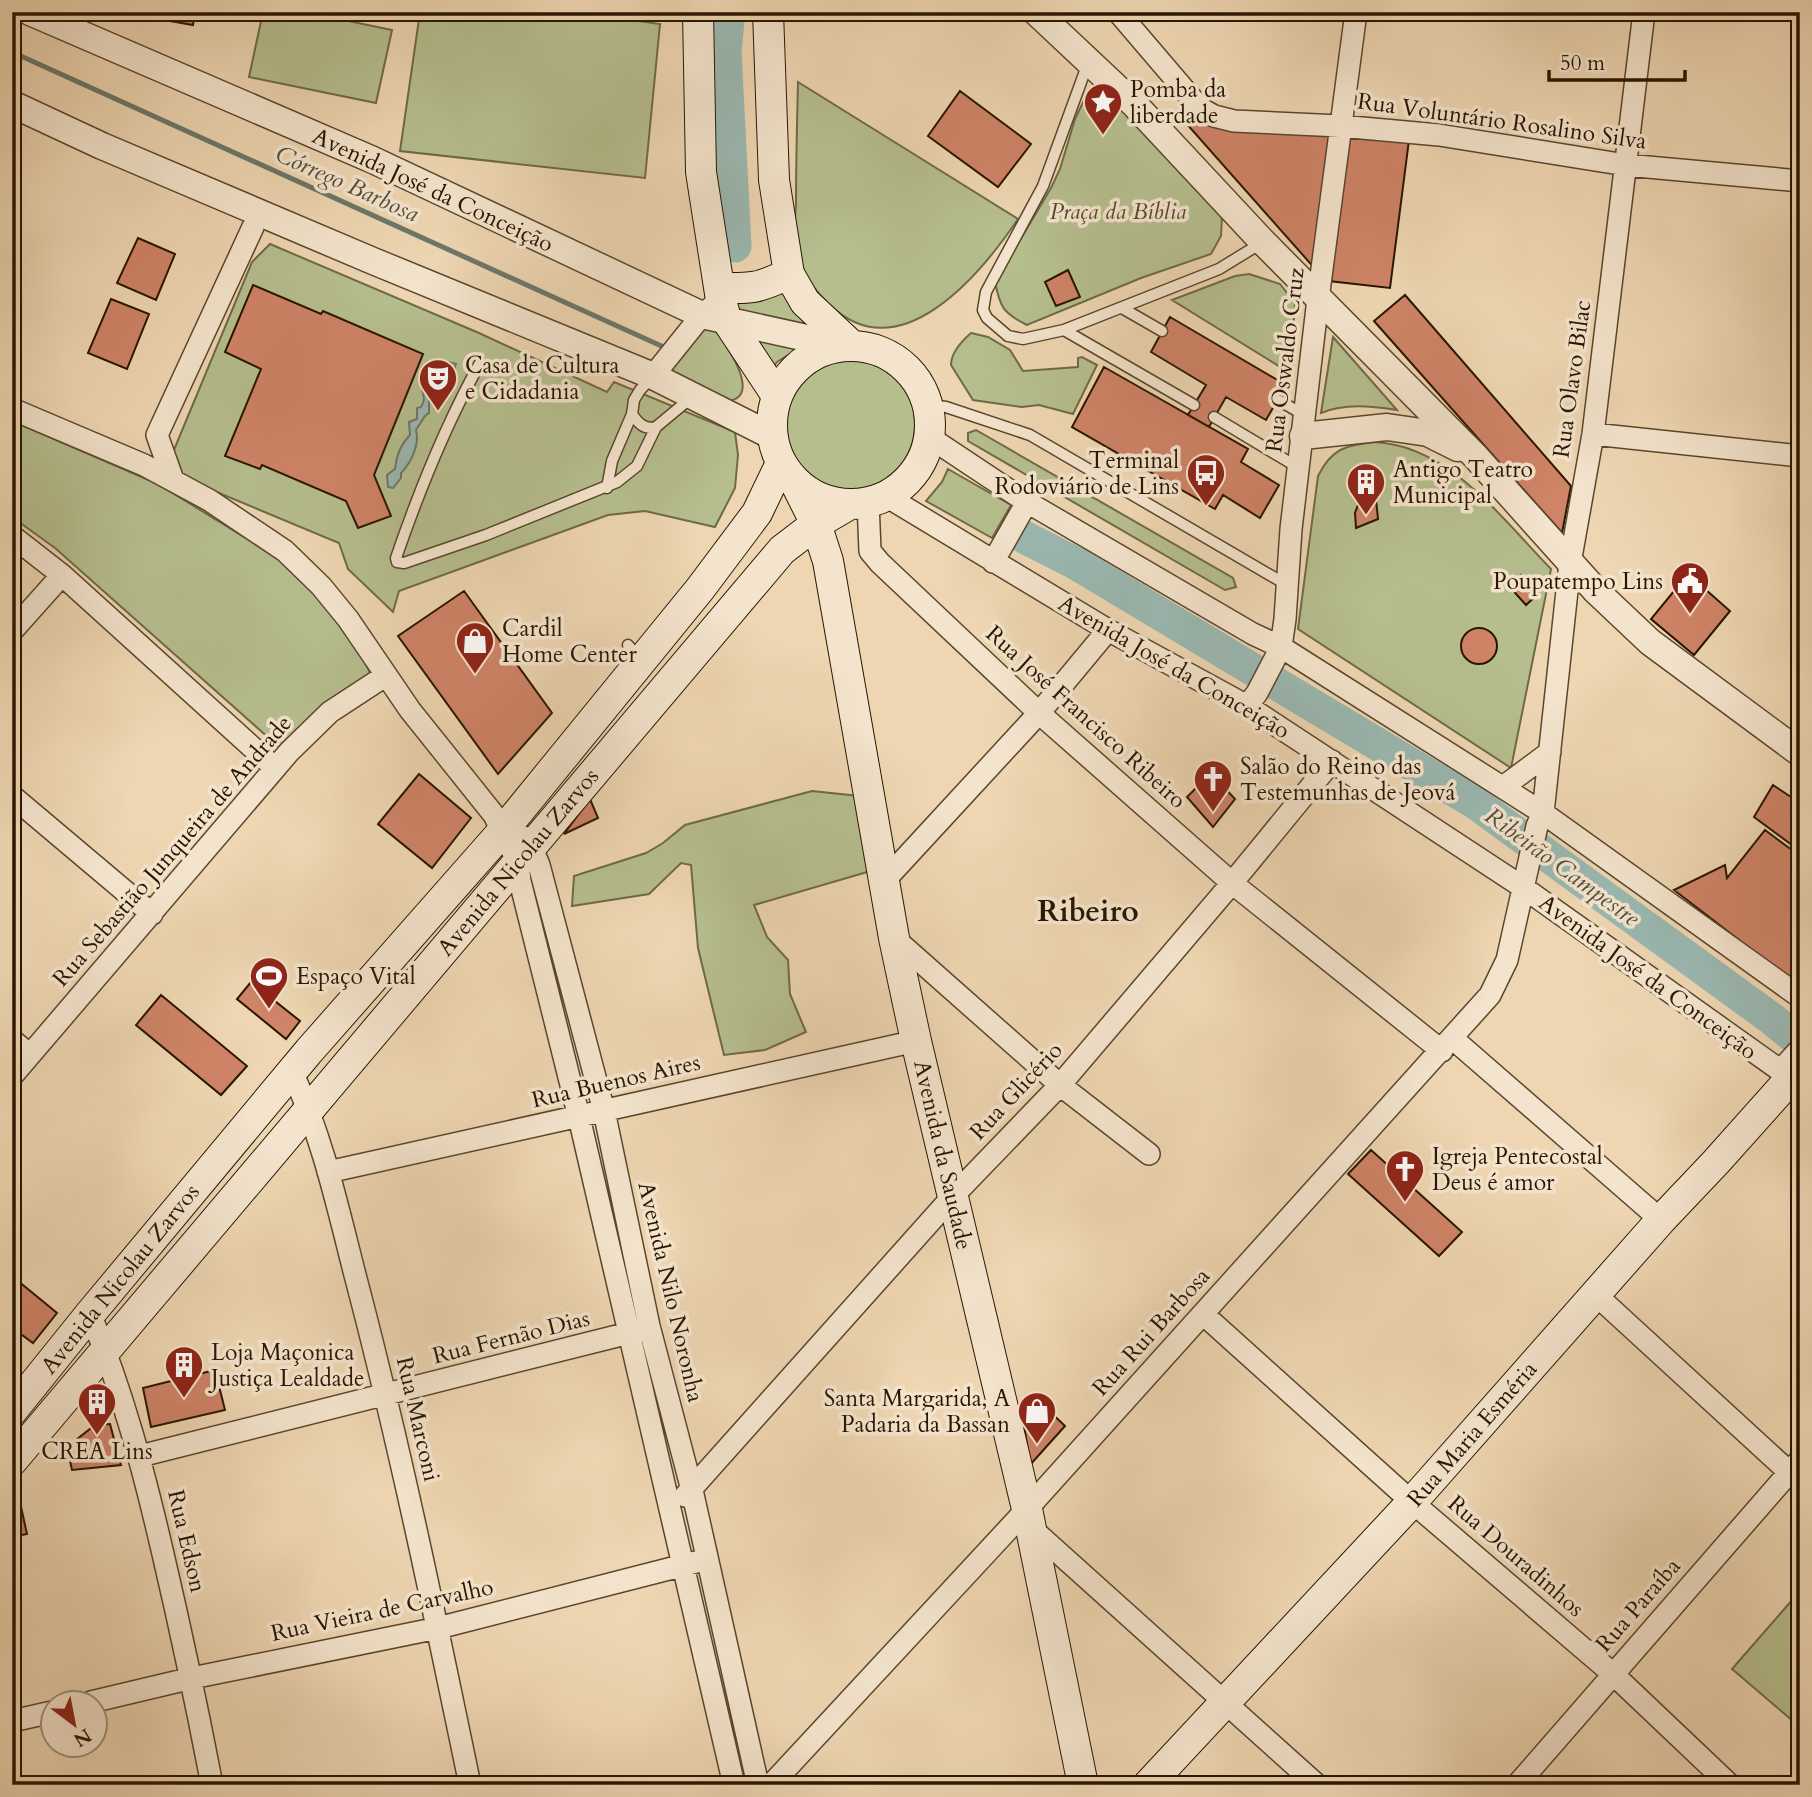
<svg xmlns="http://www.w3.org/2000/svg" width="1812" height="1797" font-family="Cardo,serif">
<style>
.green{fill:#b6be8e;stroke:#6f6a47;stroke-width:2}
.water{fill:#9ab8b1;stroke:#6c776a;stroke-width:2}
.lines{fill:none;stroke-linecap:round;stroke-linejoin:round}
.stream{stroke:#6c776a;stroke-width:5}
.river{stroke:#9ab8b1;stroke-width:33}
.building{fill:#cf8367;stroke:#281600;stroke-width:2}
.service-casing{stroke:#5a462c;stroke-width:13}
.minor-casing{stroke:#5a462c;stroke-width:24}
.tertiary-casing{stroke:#5a462c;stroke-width:29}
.secondary-casing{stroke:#281600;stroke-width:32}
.service{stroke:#f4e4cd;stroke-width:10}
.minor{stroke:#f4e4cd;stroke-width:21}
.tertiary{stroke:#f4e4cd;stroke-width:26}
.secondary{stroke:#f4e4cd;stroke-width:30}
.labels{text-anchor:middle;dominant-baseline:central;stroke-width:7;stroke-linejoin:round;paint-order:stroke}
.poi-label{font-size:23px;fill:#281600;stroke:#f4e4cd;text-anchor:start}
.street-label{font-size:23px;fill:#281600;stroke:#f4e4cd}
.park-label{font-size:23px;font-style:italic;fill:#53482b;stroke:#f4e4cd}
.water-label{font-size:24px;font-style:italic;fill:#504f3e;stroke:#f4e4cd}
.district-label{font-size:30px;font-weight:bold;fill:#281600;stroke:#f4e4cd}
</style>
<rect width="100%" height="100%" fill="#eed6b2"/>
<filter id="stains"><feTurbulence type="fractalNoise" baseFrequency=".00286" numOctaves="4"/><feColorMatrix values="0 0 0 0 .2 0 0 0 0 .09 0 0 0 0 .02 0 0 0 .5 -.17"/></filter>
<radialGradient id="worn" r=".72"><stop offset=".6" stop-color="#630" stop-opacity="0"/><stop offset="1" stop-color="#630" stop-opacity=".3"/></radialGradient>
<path class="green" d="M263,12h42l87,18 -16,73 -127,-26z
M420,12h153l87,12 -15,154 -245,-27z
M798,82l220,137c-38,56 -118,153 -188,86 -12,-11 -33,-37 -35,-53 -2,-15 0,-32 1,-48 0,-41 1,-82 2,-122z
M1101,91l12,8 109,117 -1,20 -10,18 -70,24 -114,47c-24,-12 -27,-18 -32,-43l56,-94 9,-19 15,-50 12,-25z
M270,244l209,89 128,59 7,-10 121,50 3,23 -3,33 -20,39 -70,-16 -37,4 -209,76 -6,21 -45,-43 -9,-26 -156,-65 -12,-21 81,-195z
M1249,274l31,10 15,19 -5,70 -118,-73 63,-24z
M785,284l29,43 -75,-13 -6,-13z
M699,321l10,1c11,13 60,79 15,79 -14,0 -43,-16 -57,-22z
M971,333l17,4 22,13 13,21 55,-4v-9l4,-1 15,8 -24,49 -34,-9 -17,2 -49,-7 -22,-35c0,-12 12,-25 20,-32z
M755,335l43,14 -21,13 -8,10z
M1333,337l64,73c-26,-4 -52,-7 -76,3z
M783 424a66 66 0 1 1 132 0a66 66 0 1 1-132 0Z
M12,421l146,63 117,72 46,40 36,52 16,30 -93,70 -225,-200 -43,-31z
M976,430l257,148 3,9 -11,3 -257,-149v-8z
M1374,442c75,3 128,77 177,127l-40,199 -213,-139 20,-153c14,-28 27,-30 56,-34z
M948,469l63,36 -19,33 -66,-37 16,-19z
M812,791l47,5 15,74 -120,35 13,32 21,23 2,34 16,38 -41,18 -41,5 -26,-107 -7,-83 -10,-2 -32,31 -77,12 2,-30 72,-23 17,-10 22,-18z
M1800,1591v136l-68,-58z"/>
<path class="water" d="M444,361l12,3 -2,6 -10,6 -10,23 -5,1v13l-4,3 -9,14c4,14 -5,33 -15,43v5l-8,10 -5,-1 -1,-12 8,-6c2,-15 5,-23 15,-34l-1,-13 8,-3v-11l4,-1c6,-10 1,-11 1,-21 8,-8 13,-16 22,-25z"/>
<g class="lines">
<path class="stream" d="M12,52l656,297"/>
<path class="river" d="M729,12l-4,39 10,195
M1024,537l53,27 397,238 298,217 28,23"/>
</g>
<path class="building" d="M159,12h36l-2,13 -35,-6z
M613,12h43l-1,6z
M1655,12h43l-1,9 -42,-5z
M960,91l71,53 -33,43 -70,-51z
M1185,122l148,12 -16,137z
M1347,135l62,5 -19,148 -61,-7z
M138,238l37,16 -19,46 -39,-17z
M1068,270l12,27 -24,9 -11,-24z
M253,285l68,29 2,-3 100,43 -49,121 17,41 -33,12 -12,-27 -84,-36 -2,4 -35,-13 36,-87 -36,-17z
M1405,295l166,191 -9,47 -188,-212z
M111,299l38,15 -22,55 -39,-16z
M1170,317l116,68 -20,35 -40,-23 -17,30 -21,-12 18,-30 -55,-33z
M1104,367l144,82 -7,13 38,23 -19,33 -37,-23 -8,14 -143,-82z
M1376,499l2,20 -22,9 -1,-15 3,-8 10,-5z
M1688,574l42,37 -36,44 -43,-36z
M1521,575l17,19 -12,11 -17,-19z
M464,591l88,122 -54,61 -100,-138z
M1461 646a18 18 0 1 1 36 0a18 18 0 1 1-36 0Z
M1211,773l24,26 -22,28 -26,-30z
M419,774l52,44 -39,50 -54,-44z
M1773,785l27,18v48l-46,-34z
M590,799l8,19 -34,16z
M1765,830l35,26v131l-126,-97 51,-25 2,13z
M251,982l49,39 -14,18 -49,-40z
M161,995l86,71 -26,29 -85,-70z
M1371,1150l91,82 -23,24 -91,-82z
M12,1276l45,37 -24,30 -19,-14 6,-8 -8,-6z
M215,1370l10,40 -74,17 -8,-39z
M1043,1405l22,21 -35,39 -8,-53z
M110,1424l11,41 -49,5 -5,-23 28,-22z
M18,1493l9,41 -15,3v-41z"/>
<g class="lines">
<g class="service-casing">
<path id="service" d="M1088,63l-45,123 -57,106 -3,18 4,8 21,18 15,3 41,-9 155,-61 44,-27
M1122,308l40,23
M1064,330l130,75
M480,363c-34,61 -61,128 -84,195l1,4 7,1 82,-28 131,-53 20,-16 19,-39
M1278,400l28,16
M928,405l18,2 84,28 257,150
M632,414c6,9 12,16 24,13l36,-30
M1214,417l85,51
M607,488l5,-27 20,-47 2,-14 6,-10 13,-14
M628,645l12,14"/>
</g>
<g class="minor-casing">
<path id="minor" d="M1118,12l82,96 14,8 20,5 106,5 99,9 187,30 174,16
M653,376l49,-61 11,-9
M12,409l132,56 65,35 76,51 36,35 27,33 62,91 84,105 24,47 2,19 59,236 155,668
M1593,434l207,22
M929,437l98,65 226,132 28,13 262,166 257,184
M173,480l-16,-45 96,-208
M886,496l222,134 139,76 277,182 267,190 9,10
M868,502l2,49 10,12 159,150 193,170 210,168
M12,536l50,39 213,193
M993,562l34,-60
M12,631l50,-56
M1247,706l10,-13 24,-46 4,-28 6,-90 27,-230 38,-287
M1503,787l47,-35
M12,796l140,118
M524,837l7,9 8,19 65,246 45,215 43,164 66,295
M885,880l154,-167 69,-83
M894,938l166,147 89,69
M1452,1038l209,182
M12,1040l18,15
M1780,1071l20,-22
M292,1072c33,70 48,147 68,222 42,162 76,327 110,491
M12,1076l277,-324 41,-40 55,-36
M328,1172l588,-131
M1595,1294l194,178
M90,1314c33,77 54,158 73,240 18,77 34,153 49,231
M1203,1314l209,188 201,172 117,111
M140,1456l501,-126
M685,1496l268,-300 107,-111 172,-202 100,-122
M1031,1528l286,257
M91,1702l101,-24 246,-50 258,-66
M12,1721l40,-9
M771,1785l256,-276 463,-514 17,-35 30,-134 6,-13 27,-250 23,-129 51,-422
M1517,1785l283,-325"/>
</g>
<g class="tertiary-casing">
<path id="tertiary" d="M30,12l343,148 329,155 141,31
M1036,12l99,93 128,137 212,214 121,135 54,51 150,111
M12,104l90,42 271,115 280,115 119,60
M1303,436l84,-9 41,6 30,15"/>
</g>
<g class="secondary-casing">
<path id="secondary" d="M698,12l3,160 20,128 5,19 51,77
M768,12l6,168 15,94 16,28 47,44
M720,287c32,3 40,0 69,-13
M772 425a79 79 0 1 1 158 0a79 79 0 1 1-158 0Z
M794,480l22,44 12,37 66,377 22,103 111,468 56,276
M12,1411l78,-97 219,-263 193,-219 198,-243 57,-76 24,-50
M12,1461l770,-911 34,-26 34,-20
M1148,1785l264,-283 249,-282 55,-58 84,-94"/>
</g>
<use href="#service" class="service"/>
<use href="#minor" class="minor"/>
<use href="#tertiary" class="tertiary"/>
<use href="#secondary" class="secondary"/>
</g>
<defs>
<g id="sight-pin" transform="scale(2.0125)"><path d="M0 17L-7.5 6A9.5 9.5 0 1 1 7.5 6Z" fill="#8f2418" stroke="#f4e4cd"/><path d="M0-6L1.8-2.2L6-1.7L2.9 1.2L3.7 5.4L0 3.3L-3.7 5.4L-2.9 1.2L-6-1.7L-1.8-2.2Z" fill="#fff"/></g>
<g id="theatre-pin" transform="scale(2.0125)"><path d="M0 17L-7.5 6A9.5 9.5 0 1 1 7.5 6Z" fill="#8f2418" stroke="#f4e4cd"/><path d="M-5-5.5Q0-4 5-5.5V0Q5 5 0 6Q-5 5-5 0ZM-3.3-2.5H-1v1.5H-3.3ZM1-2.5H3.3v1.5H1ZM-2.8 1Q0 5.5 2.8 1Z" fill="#fff"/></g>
<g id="bus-pin" transform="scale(2.0125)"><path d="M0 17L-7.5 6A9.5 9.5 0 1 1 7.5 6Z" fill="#8f2418" stroke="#f4e4cd"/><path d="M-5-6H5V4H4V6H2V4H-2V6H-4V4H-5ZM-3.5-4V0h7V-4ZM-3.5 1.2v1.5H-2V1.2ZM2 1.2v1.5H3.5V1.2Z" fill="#fff"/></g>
<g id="building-pin" transform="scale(2.0125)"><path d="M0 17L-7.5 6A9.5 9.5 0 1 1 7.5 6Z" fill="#8f2418" stroke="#f4e4cd"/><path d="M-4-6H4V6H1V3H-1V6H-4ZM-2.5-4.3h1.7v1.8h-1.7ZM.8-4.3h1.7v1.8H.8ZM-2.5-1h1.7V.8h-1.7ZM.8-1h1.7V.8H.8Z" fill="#fff"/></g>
<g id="civic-pin" transform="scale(2.0125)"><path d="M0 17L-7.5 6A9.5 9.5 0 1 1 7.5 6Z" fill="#8f2418" stroke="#f4e4cd"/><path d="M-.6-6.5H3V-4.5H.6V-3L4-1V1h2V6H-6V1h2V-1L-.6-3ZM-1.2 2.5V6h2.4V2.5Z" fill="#fff"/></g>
<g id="shop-pin" transform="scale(2.0125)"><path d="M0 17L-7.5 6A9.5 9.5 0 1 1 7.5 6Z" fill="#8f2418" stroke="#f4e4cd"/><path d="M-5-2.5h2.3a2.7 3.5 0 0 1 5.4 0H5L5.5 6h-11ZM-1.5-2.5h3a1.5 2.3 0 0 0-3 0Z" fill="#fff"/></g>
<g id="church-pin" transform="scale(2.0125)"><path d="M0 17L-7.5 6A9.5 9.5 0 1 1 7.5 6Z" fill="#8f2418" stroke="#f4e4cd"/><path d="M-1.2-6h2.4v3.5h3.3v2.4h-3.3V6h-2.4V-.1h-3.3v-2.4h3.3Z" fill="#fff"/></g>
<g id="stadium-pin" transform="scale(2.0125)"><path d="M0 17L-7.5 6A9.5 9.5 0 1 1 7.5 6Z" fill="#8f2418" stroke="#f4e4cd"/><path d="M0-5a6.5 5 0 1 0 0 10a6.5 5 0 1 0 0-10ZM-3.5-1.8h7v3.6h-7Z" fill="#fff"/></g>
</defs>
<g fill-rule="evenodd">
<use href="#sight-pin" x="1103" y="102"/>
<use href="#theatre-pin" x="438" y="378"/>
<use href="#bus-pin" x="1206" y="473"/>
<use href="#building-pin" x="1366" y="482"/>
<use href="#civic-pin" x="1690" y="581"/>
<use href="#shop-pin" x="475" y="641"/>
<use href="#church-pin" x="1213" y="779"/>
<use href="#stadium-pin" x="269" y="976"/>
<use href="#church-pin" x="1405" y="1169"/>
<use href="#building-pin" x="184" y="1365"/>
<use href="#building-pin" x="97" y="1402"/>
<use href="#shop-pin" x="1037" y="1411"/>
</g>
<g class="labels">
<g class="poi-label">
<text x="1130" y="89">Pomba da<tspan x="1130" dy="26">liberdade</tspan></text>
<text x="465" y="365">Casa de Cultura<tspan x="465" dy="26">e Cidadania</tspan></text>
<text x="1179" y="460" text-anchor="end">Terminal<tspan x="1179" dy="26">Rodoviário de Lins</tspan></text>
<text x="1393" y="469">Antigo Teatro<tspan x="1393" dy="26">Municipal</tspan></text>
<text x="1663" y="581" text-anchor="end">Poupatempo Lins</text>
<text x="502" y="628">Cardil<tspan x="502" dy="26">Home Center</tspan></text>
<text x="1240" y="766">Salão do Reino das<tspan x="1240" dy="26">Testemunhas de Jeová</tspan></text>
<text x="296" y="976">Espaço Vital</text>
<text x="1432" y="1156">Igreja Pentecostal<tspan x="1432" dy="26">Deus é amor</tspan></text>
<text x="211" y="1352">Loja Maçonica<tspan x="211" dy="26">Justiça Lealdade</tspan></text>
<text x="1010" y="1398" text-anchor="end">Santa Margarida, A<tspan x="1010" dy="26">Padaria da Bassan</tspan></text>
<text x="97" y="1451" text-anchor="middle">CREA Lins</text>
</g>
<g class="street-label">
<text transform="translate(1502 121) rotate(8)">Rua Voluntário Rosalino Silva</text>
<text transform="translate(433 190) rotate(25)">Avenida José da Conceição</text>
<text transform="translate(1285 360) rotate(-83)">Rua Oswaldo Cruz</text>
<text transform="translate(1572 379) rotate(-82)">Rua Olavo Bilac</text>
<text transform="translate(1174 667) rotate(30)">Avenida José da Conceição</text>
<text transform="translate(1086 717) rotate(42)">Rua José Francisco Ribeiro</text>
<text transform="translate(172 851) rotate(-49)">Rua Sebastião Junqueira de Andrade</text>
<text transform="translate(518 862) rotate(-50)">Avenida Nicolau Zarvos</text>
<text transform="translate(1648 977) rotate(36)">Avenida José da Conceição</text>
<text transform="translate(616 1081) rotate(-13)">Rua Buenos Aires</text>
<text transform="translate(1016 1091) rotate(-47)">Rua Glicério</text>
<text transform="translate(943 1155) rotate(77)">Avenida da Saudade</text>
<text transform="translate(120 1279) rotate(-51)">Avenida Nicolau Zarvos</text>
<text transform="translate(671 1292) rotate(77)">Avenida Nilo Noronha</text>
<text transform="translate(1151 1332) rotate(-48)">Rua Rui Barbosa</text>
<text transform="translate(511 1337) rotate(-14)">Rua Fernão Dias</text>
<text transform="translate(418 1419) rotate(77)">Rua Marconi</text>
<text transform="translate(1472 1434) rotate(-49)">Rua Maria Esméria</text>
<text transform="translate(187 1541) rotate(77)">Rua Edson</text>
<text transform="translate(1516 1556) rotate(41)">Rua Douradinhos</text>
<text transform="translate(1638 1605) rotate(-49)">Rua Paraíba</text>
<text transform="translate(382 1610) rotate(-12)">Rua Vieira de Carvalho</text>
</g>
<g class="park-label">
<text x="1118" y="211">Praça da Bíblia</text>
</g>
<g class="water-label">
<text transform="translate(347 184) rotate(24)">Córrego Barbosa</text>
<text transform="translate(1562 867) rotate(36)">Ribeirão Campestre</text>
</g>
<g class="district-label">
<text x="1088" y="911">Ribeiro</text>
</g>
</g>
<rect width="1812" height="1797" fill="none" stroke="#eed6b2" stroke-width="42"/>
<rect x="14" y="14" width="1784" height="1769" fill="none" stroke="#281600" stroke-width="3.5"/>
<rect x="21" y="21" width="1770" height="1755" fill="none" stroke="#281600" stroke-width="2"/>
<g transform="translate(74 1724) rotate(148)"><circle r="33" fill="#f4e4cd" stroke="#a2927b" stroke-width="2"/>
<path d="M0-5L12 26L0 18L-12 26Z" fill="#8f2418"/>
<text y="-10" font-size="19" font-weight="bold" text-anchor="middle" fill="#281600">N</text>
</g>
<path d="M1549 70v10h136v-10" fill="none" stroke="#281600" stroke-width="3.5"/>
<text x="1560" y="70" font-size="21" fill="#281600" stroke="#f4e4cd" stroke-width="5" paint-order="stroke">50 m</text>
<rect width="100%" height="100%" filter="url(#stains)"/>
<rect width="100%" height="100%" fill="url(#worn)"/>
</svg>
